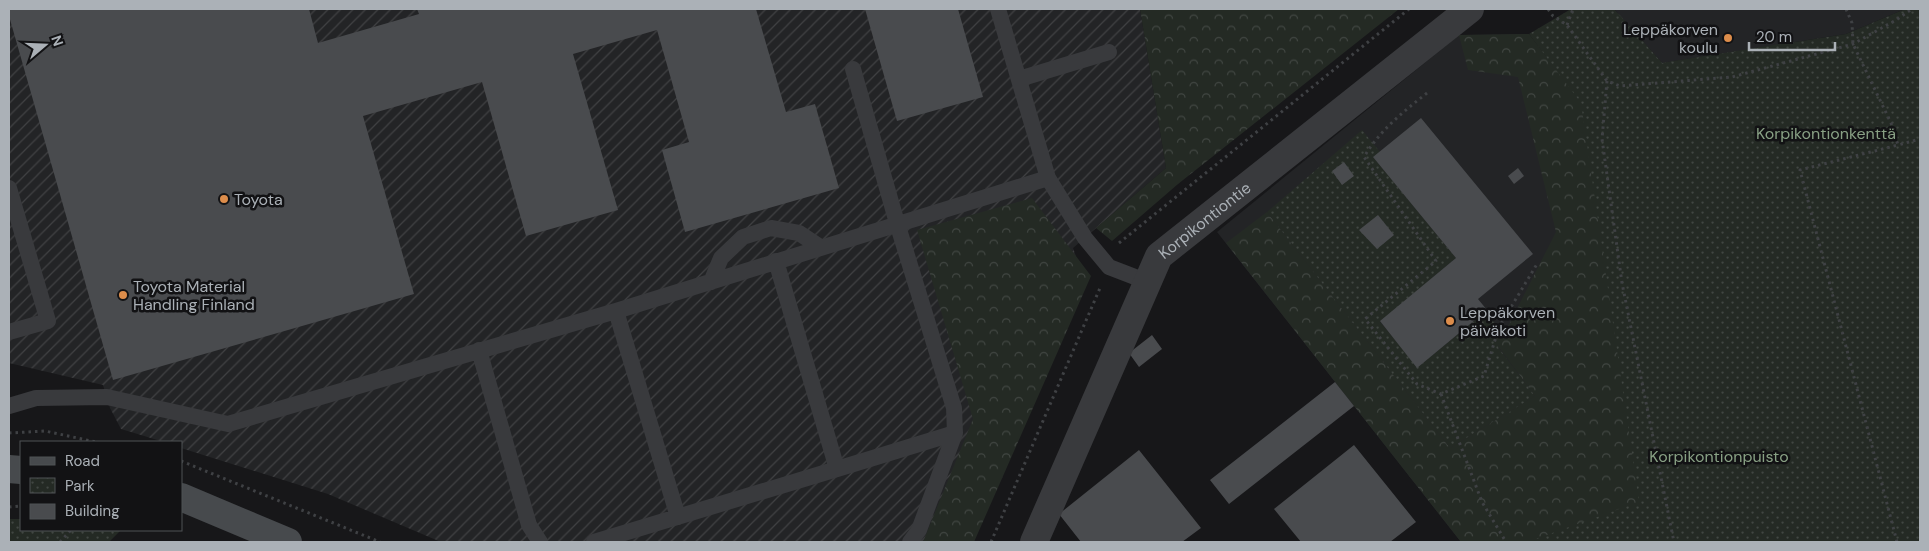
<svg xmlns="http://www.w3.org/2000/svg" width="1929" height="551" font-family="'DM Sans',sans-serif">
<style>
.built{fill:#232426}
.industrial{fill:url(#industrial-furrows)}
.forest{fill:url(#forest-crowns)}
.park{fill:url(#park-dots)}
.building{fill:#494b4e}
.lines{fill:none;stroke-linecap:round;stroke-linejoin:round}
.path{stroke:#3f4144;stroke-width:3;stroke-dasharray:2.5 4;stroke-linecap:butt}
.lane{stroke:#393a3d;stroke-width:16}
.street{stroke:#393a3d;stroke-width:28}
.secondary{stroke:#474a4d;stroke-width:28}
.poi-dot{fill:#dd8d4b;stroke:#121214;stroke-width:2}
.labels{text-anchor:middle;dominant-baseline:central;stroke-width:5;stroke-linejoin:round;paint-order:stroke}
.poi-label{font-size:16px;fill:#abb1b7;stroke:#121214;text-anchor:start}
.park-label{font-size:16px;fill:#88a084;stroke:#121214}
.street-label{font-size:16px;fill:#abb1b7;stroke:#121214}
</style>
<defs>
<pattern id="industrial-furrows" width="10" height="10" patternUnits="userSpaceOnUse" patternTransform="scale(1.25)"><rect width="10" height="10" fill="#232426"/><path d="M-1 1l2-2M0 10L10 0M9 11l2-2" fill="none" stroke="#404143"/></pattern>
<pattern id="forest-crowns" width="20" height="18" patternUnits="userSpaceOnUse" patternTransform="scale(1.25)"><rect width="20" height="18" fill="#242a24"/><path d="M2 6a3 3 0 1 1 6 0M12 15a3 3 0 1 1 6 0" fill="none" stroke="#414642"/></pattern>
<pattern id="park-dots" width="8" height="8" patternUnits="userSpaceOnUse" patternTransform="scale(1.25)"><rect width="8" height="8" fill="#242a24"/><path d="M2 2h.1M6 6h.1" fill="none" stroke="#414642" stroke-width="1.8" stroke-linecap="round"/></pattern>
</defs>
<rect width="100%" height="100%" fill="#171719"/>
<path class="built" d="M1614,9h291l-59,25 -184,29z
M1529,34l110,468 -178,40 -244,-310 242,-197z"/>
<path class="industrial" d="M9,9h1131l26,159 -93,80 4,11 -122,283h-514l-113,-48 -147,-46v-6h-17l-43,-13 -11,-21 -7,-23 -94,-22z"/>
<path class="forest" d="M1140,9h259l-221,175 -66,57 -16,-13 70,-60z
M1618,13l44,50 125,-20 86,499h-412l-235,-299 41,-31 183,236 85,-52 -37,-50 58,-114 -38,-155 -50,-7 -9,-35 70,-1 17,22z
M1032,198l59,78 -117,266h-51l50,-123 -56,-189z"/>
<path class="park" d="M1571,9h43l48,54 184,-29 59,-25h15v533h-393l112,-40 -58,-399 -52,-69z
M1362,130l18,22 -6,6 82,100 -76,64 38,45 67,-55 20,22 -7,13 37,49 -85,52 -183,-236z
M9,519h12v11h100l-12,12h-100z"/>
<path class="building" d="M9,9h300l9,34 101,-29 -2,-5h339l30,103 29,-8 24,84 -154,44 -23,-82 27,-8 -32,-112 -84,24 45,156 -92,26 -44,-154 -119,34 51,178 -301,86 -104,-364z
M865,9h93l25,88 -86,24z
M1421,118l112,136 -55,45 9,11 -70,58 -37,-47 76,-63 -83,-101z
M1344,162l10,14 -12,9 -10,-14z
M1518,168l6,8 -10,8 -6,-8z
M1378,215l16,20 -17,14 -18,-19z
M1152,335l10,14 -23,18 -10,-14z
M1335,382l19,24 -125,98 -19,-24z
M1354,445l62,77 -26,20h-89l-27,-33z
M1139,450l62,78 -19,14h-101l-22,-28z"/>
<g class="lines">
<path class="path" d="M1548,9l5,7 14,9 40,56 13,5 112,-9 121,-33 43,-24 16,-11
M1846,9l6,14 1,21 38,79 7,22 22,-6
M1567,25l6,-16
M1607,81l-5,58 20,144 52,259
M1427,93c-24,19 -47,37 -63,64l72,104 -71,58 52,65 24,10 43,-18 15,-49 38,-63
M1119,243l290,-234
M1441,394l41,108 24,40
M9,433l36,-2 51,11
M181,461l199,81
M9,507l12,-1
M60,542l11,-12
M991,542l109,-254
M1897,542l-97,-372 98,-25"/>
<path class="lane" d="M998,9l50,169 37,60 24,29 39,15
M853,69l44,154 57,185 1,25 -36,97 -9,12
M1019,79l90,-27
M9,188l39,133 -39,11
M776,261l61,208 118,-36
M711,282l10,-24 22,-21 28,-9 28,5 21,14
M616,311l62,206
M479,350l50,175 11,17
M9,406l27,-8 71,-1 121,27 388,-113 432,-133
M594,542l243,-73"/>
<path class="street" id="s1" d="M1034,542l125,-286 311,-247"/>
<path class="secondary" d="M9,469l12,1
M181,497l107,45"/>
</g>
<g class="poi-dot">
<circle cx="1728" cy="38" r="5"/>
<circle cx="224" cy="199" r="5"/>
<circle cx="123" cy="295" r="5"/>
<circle cx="1450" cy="321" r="5"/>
</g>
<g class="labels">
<g class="poi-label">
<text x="1718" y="29" text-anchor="end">Leppäkorven<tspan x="1718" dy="18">koulu</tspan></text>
<text x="234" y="199">Toyota</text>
<text x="133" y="286">Toyota Material<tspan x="133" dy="18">Handling Finland</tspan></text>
<text x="1460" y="312">Leppäkorven<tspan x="1460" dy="18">päiväkoti</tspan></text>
</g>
<g class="park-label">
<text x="1826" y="133">Korpikontionkenttä</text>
<text x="1719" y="456">Korpikontionpuisto</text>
</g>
<g class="street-label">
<text stroke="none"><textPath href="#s1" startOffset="370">Korpikontiontie</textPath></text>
</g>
</g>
<rect width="1929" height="551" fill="none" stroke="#abb1b7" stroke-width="20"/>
<rect x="20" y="441" width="162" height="90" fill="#121214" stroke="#4f5255"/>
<rect x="30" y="457" width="25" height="8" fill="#474a4d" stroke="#4f5255"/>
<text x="65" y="466" font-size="15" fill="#abb1b7">Road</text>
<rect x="30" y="478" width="25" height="15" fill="url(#park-dots)" stroke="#4f5255"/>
<text x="65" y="491" font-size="15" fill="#abb1b7">Park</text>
<rect x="30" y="504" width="25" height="15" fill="#494b4e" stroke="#4f5255"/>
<text x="65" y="516" font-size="15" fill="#abb1b7">Building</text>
<g transform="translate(45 45) rotate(71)" stroke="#121214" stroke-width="4" paint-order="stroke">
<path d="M0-4L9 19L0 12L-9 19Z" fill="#abb1b7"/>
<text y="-8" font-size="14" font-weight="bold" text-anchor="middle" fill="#abb1b7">N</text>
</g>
<path d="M1749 42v8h86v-8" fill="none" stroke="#abb1b7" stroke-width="2.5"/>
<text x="1756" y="42" font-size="15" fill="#abb1b7" stroke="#121214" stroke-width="4" paint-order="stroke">20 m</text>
</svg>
